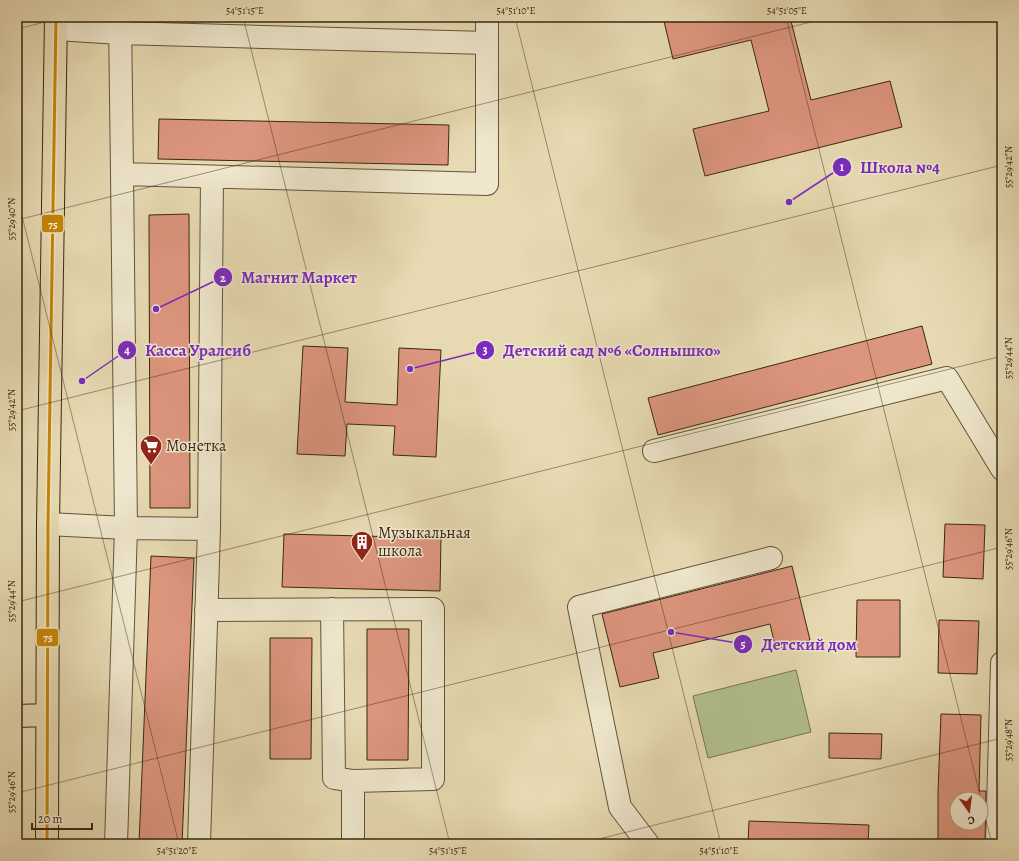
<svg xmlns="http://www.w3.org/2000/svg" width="1019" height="861" font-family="Alegreya,serif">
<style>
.green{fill:#b2c08f;stroke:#747451}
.building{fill:#dd967e;stroke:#372813;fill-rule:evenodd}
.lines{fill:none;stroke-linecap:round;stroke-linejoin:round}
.minor-casing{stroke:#63543b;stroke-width:24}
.major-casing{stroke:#372813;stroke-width:24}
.minor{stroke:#efe7cd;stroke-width:22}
.major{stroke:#e7dab2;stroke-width:22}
.bus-1-casing{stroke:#efe7cd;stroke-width:6}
.bus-1{stroke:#c78605;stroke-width:3}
.ticks{fill:none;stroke:#372813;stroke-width:1;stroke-opacity:0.45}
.labels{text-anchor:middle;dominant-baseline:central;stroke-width:3;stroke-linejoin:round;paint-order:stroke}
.poi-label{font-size:16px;fill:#372813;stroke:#efe7cd;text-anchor:start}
.leader{fill:none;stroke:#7b2cbf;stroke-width:1.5}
.callout-dot{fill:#7b2cbf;stroke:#efe7cd;stroke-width:1.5}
.mark-label{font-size:12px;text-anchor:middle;font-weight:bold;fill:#fff}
.callout-label{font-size:17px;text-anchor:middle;font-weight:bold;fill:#7b2cbf;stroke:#efe7cd;stroke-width:3;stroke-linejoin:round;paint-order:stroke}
.line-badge{stroke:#efe7cd;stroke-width:1.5}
.badge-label{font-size:11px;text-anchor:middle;font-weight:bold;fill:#fff}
.neatline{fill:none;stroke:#372813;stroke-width:1.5}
.ticks-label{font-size:10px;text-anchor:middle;fill:#372813}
</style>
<rect width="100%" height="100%" fill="#e7dab2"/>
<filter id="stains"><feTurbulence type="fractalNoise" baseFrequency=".005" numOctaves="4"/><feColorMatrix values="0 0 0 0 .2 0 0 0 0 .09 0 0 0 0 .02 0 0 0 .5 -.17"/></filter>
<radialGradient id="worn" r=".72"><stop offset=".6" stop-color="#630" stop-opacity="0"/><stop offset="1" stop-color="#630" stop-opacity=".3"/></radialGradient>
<path class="green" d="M796,670l15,62 -103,26 -15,-62z"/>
<path class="building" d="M663,17h127l21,83 79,-19 12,46 -197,49 -12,-47 76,-18 -18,-71 -78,19z
M159,119l290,6 -1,40 -290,-6z
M189,214l1,294h-40l-1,-293z
M922,326l10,38 -274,71 -10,-37z
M303,346l45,2 -3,54 52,3 2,-57 42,2 -5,107 -43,-2 2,-29 -48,-2 -2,32 -48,-2z
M945,524l40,1 -2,54 -40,-2z
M284,534l157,4 -1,53 -158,-4z
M151,556l43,2 -12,286h-43z
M792,566l18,74 -34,9 -6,-25 -117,29 6,25 -39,9 -18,-73z
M857,600h43v57h-44z
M939,620l40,1 -2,53 -39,-1z
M367,629h42l-1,131h-41z
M270,638h42l-1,121h-41z
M941,714l40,1 -2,76h7l-1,53h-47v-52zM957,799h24v24h-24z
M829,733l53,1 -1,25 -52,-1z
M749,821l120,4 -1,19h-120z"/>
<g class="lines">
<g class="minor-casing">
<path id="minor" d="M120,17l2,157 365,10v-167
M56,29l64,4 367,10
M122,174l4,354 83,1 -10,315
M654,451l293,-73 55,91
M48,524l78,4 -10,316
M209,529l3,-352
M332,609l2,169 19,3
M206,610l227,-1v170l-80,2v63
M648,844l-28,-37 -41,-200 192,-49
M997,844l5,-181"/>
</g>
<g class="major-casing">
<path id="major" d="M17,716l30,-1
M47,844l1,-320 8,-507"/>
</g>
<use href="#minor" class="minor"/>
<use href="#major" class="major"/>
<g class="bus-1-casing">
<path id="bus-1" d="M47,844l1,-320 8,-507"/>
</g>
<use href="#bus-1" class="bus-1"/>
</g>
<path class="ticks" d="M243,17l207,827M515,17l206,827M786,17l195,782M17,29l48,-12M17,196l162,648M17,220l814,-203M17,411l985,-246M17,602l985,-246M17,793l985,-246M981,801l11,43M579,844l423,-106"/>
<defs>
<g id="supermarket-pin" transform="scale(1.15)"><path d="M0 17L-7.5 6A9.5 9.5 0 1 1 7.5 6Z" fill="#8f2418" stroke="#efe7cd"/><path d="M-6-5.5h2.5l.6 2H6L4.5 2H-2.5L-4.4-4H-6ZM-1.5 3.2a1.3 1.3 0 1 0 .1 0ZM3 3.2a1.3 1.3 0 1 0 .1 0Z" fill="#fff"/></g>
<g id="building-pin" transform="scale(1.15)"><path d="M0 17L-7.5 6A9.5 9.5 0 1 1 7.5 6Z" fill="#8f2418" stroke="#efe7cd"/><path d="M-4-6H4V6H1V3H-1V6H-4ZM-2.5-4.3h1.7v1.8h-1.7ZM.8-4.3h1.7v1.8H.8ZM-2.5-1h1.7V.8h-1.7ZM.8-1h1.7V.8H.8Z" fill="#fff"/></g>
</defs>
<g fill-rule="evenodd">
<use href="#supermarket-pin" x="151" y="446"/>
<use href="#building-pin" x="362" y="542"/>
</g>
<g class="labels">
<g class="poi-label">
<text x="166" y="446">Монетка</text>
<text x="378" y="533">Музыкальная<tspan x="378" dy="18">школа</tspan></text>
</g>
</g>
<path class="leader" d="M789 202L842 167M156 309L223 277M410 369L485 350M82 381L127 350M671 632L743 644"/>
<g class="callout-dot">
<circle cx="789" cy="202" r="4"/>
<circle cx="156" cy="309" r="4"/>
<circle cx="410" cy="369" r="4"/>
<circle cx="82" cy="381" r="4"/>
<circle cx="671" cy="632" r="4"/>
<circle cx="842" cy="167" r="10"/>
<circle cx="223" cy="277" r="10"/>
<circle cx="485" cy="350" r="10"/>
<circle cx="127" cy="350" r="10"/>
<circle cx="743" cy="644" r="10"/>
</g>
<g class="mark-label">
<text x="842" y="171">1</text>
<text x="223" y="282">2</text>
<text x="485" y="354">3</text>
<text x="127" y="354">4</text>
<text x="743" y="648">5</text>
</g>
<g class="callout-label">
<text x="900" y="173">Школа №4</text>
<text x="299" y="283">Магнит Маркет</text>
<text x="612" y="356">Детский сад №6 «Солнышко»</text>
<text x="198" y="356">Касса Уралсиб</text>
<text x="809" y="650">Детский дом</text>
</g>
<g class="line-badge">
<rect x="41" y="214" width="23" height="19" rx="4" fill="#c78605"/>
<rect x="36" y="628" width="23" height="19" rx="4" fill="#c78605"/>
</g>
<g class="badge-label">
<text x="53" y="228">75</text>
<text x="48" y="641">75</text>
</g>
<rect width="1019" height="861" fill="none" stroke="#e7dab2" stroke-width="44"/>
<g transform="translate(969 811) rotate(166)"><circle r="19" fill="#efe7cd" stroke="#a59b83"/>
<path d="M0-3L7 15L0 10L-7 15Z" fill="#8f2418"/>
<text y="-6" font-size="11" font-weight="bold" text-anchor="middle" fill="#372813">С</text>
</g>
<path d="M32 823v6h60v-6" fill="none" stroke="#372813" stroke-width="2"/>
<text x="38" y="823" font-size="12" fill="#372813" stroke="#efe7cd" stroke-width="3" paint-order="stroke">20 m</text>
<rect x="22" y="22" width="975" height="817" class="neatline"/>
<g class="ticks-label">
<text x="245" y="14">54°51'15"E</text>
<text x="516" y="14">54°51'10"E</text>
<text x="787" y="14">54°51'05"E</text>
<text transform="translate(1008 167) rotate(-90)" y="4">55°29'42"N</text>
<text transform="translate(11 219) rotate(-90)" y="4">55°29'40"N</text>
<text transform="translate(1008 358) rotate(-90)" y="4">55°29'44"N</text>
<text transform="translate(11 410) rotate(-90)" y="4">55°29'42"N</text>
<text transform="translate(1008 549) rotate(-90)" y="4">55°29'46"N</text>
<text transform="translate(11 601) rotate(-90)" y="4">55°29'44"N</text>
<text transform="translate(1008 740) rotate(-90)" y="4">55°29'48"N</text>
<text transform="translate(11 792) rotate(-90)" y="4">55°29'46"N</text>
<text x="177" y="854">54°51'20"E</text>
<text x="448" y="854">54°51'15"E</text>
<text x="719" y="854">54°51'10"E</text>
</g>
<rect width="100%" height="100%" filter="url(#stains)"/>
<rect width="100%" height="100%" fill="url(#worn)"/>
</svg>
